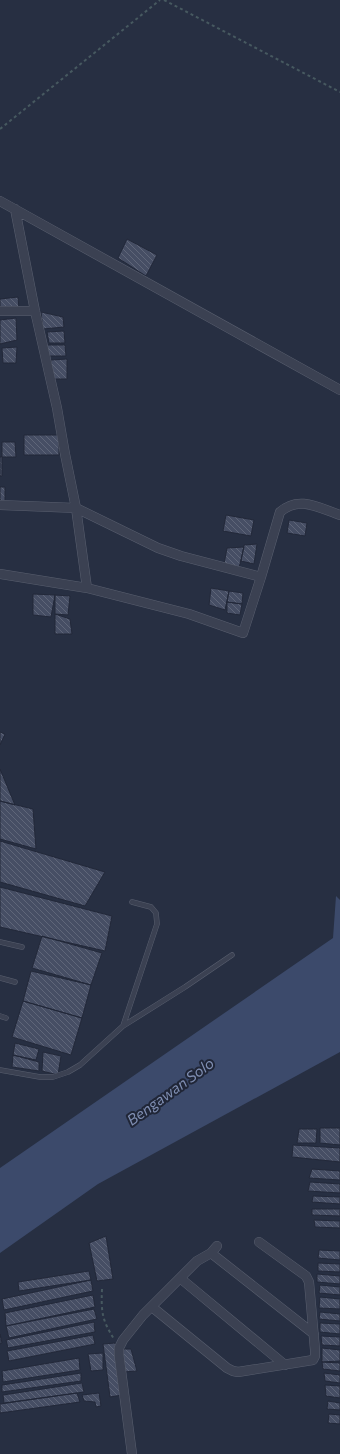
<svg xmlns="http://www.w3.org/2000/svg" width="340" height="1454" font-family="Commissioner,sans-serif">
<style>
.water{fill:#3c4a6b}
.building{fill:url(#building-back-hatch);stroke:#222839}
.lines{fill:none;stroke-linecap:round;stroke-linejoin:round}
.lane-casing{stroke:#595f6f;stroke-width:5.5}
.street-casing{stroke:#595f6f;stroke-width:10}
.path{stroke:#475960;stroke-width:2;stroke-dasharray:3 3;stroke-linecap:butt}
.lane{stroke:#3b4152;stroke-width:4.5}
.street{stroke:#3b4152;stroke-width:9}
.labels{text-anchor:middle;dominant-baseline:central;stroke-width:4;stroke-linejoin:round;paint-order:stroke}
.water-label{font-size:15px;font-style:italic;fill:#7f8eb2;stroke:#202637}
</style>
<defs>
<pattern id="building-back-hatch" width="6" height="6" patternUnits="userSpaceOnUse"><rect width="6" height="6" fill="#464e64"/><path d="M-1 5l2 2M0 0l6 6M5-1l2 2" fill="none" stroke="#5f6679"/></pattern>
</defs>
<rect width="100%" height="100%" fill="#272f42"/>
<path class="water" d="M336,896l4,4v152l-242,132 -98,69v-85l333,-230z"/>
<path class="building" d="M127,239l30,16 -11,21 -28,-18z
M18,297l1,12h-19v-10z
M41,312l22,5 1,10 -21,2z
M16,318l1,22 -17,4v-24z
M64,331l1,12h-16l-2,-11z
M45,345h20l1,11h-21z
M17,347l-1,16h-13l-1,-15z
M67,359v20h-15l-1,-19z
M24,435h35v20h-35z
M2,442h13l1,15h-14z
M0,457h2v19h-2z
M0,487h5v14l-5,-1z
M226,515l28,5 -3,16 -28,-5z
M289,520l18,3 -2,13 -18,-3z
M257,544l-3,20 -13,-3 3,-16z
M244,547l-5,21 -15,-4 3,-16z
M211,588l18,3 -4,19 -16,-5z
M229,591l14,2 -1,11 -15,-2z
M33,594l22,1 -4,22 -18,-2z
M55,595l15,1 -2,19 -13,-1z
M227,602l15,2 -2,11 -13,-2z
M55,614l15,5 2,15h-17z
M0,732l5,2 -5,11z
M0,769l15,36 -15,-4z
M0,801l33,8 3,40 -36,-10z
M0,841l105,31 -20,34 -85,-24z
M0,887l112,29 -7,35 -105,-24z
M42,936l60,17 -11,32 -59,-17z
M31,971l60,14 -9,33 -59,-17z
M23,1001l59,17 -11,37 -59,-18z
M15,1043l24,6 -3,11 -23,-5z
M43,1052l18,4 -3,19 -16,-4z
M13,1055l26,7v9l-27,-4z
M320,1128h20v17l-20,-2z
M299,1129h18l-1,14h-19z
M293,1145l47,3v14l-48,-5z
M312,1169l28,2v9l-31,-2z
M310,1182l30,2v9l-32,-2z
M313,1196l27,1v7l-28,-2z
M312,1209h28v7l-28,-1z
M314,1220l26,1v7l-25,-1z
M106,1236l7,43 -16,2 -8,-38z
M319,1250l21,1v9l-22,-2z
M318,1263l22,1v8l-22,-1z
M89,1271l2,9 -72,11 -1,-9z
M317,1274l23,2v8l-23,-2z
M91,1280l2,11 -89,19 -2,-11z
M320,1285l20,2v8l-21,-2z
M93,1295l2,12 -89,19 -1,-13z
M320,1297l20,2v10l-21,-1z
M94,1309l3,10 -88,19 -3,-12z
M320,1312l20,2v7l-21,-2z
M94,1322l1,10 -87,16 -2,-8z
M320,1323l20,1v10l-20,-2z
M0,1334l2,9 -2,1z
M93,1335l2,9 -86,17 -2,-10z
M321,1336l19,1v9l-18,-1z
M115,1343l7,52 -12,2 -7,-53z
M322,1348l18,2v11l-18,1z
M121,1349h10l6,22 -14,1z
M103,1353v17l-12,1 -3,-17z
M79,1358l1,12 -77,12 -1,-11z
M322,1362l18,1v8l-17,-2z
M81,1373v8l-79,11v-7z
M324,1373l16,2v8l-15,-2z
M82,1383l2,9 -80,11 -1,-8z
M325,1385l15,1v12l-14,-2z
M77,1393l3,9 -80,11v-9z
M99,1393l2,13 -5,1 -1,-5 -11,-1 -2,-6z
M328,1401l12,2v7l-13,-1z
M329,1414l11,1v9l-12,-1z"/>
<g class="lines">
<g class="lane-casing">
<path id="lane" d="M0,942l22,5
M0,978l15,4
M0,1016l6,2
M123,1026l34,-102 -1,-11 -5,-6 -19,-5
M0,1070l40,7h13l15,-5 12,-7 43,-39 62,-39 47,-32"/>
</g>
<g class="street-casing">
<path id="street" d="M0,201l340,189
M15,209l20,102 22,97 8,46 11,54 11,80
M0,311h35
M0,505l76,3 82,40 23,8 80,21
M0,574l87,14 102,26 54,19 18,-56 19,-65c19,-17 39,-4 60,3
M211,1253l103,81
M180,1278l105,87
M152,1307l75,61 6,3 5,1 75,-12 2,-4v-6l-6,-68 -3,-6 -47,-34
M132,1454l-13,-99v-7l4,-8 20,-25 54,-54 14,-8 6,-7"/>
</g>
<path class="path" d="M164,0l176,92
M0,129l160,-129
M102,1289c-1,23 0,31 12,50"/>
<use href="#lane" class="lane"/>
<use href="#street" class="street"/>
</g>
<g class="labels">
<g class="water-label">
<text transform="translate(170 1091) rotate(-36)">Bengawan Solo</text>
</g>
</g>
</svg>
